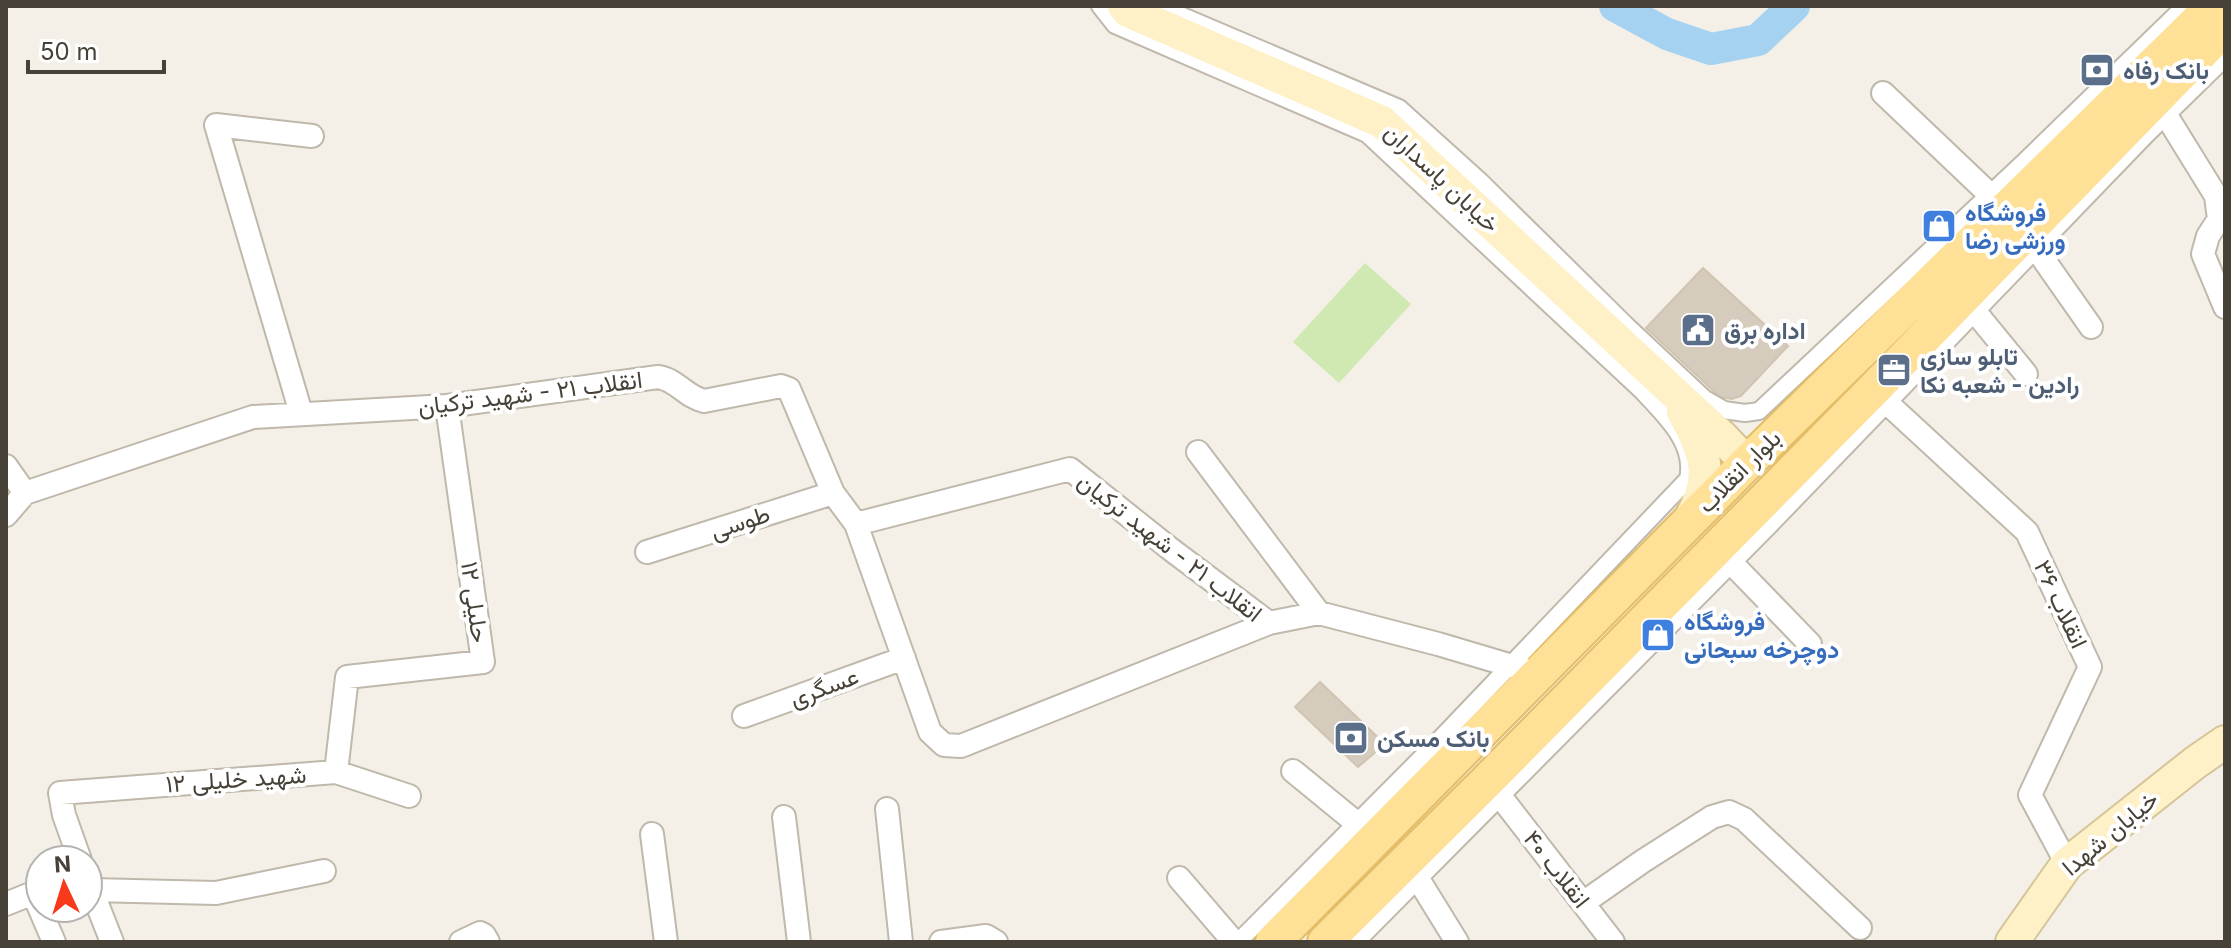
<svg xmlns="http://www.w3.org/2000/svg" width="2231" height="948" font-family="Inter,Vazirmatn,sans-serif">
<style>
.green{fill:#d0e8b1}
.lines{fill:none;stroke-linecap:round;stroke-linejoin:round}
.river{stroke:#a5d2f0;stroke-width:32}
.building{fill:#d6ccbd;stroke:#d0c4b1;stroke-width:2}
.pedestrian-casing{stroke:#bfb8ab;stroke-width:20}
.minor-casing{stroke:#bfb8ab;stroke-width:26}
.secondary-casing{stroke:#d4c498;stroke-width:36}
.primary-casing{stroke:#e3bd67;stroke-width:38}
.pedestrian{stroke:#fff;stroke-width:16}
.minor{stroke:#fff;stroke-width:22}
.secondary{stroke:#fef1c8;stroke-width:32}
.primary{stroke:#fee097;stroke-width:34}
.labels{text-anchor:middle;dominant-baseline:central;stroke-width:8;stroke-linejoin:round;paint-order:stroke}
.service-label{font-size:24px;font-weight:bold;fill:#4e5e75;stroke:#fff;text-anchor:start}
.street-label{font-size:24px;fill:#474137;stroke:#fff}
.shop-label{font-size:24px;font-weight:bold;fill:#366cbe;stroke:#fff;text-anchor:start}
</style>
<rect width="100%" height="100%" fill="#f4f0e8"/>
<path class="green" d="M1365,263l46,41 -72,79 -46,-41z"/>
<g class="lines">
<path class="river" d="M1615,6l52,28 44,15 47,-9 36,-34"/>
</g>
<path class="building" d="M1703,268l85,78 -47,50 -9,3 -12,-2 -74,-69z
M1320,682l65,62 -27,23 -63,-60z"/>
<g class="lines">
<g class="pedestrian-casing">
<path id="pedestrian" d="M1100,6l15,19 252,109 275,257c22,24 54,52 46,88l-248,260 -202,203
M1159,6l240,102 82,74 145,143 79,74 19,11 21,3 14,-2 265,-249 161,-156
M1356,942l413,-416 378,-392 78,-76"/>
</g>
<g class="minor-casing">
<path id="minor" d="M1883,93l122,116
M2156,99l60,97 3,23 -11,17 -5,18 22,53
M2025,233l66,94
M1963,297l63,77
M1873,390l154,142 63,135 -60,128 37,69
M301,413l-85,-288 96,11
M1198,452l121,161
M6,466l19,27
M6,515l19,-22 228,-76 194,-11 211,-29c18,2 28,20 46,24l77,-15 8,3 44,104 23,31 214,-55 103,82 96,72 50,-10 119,31 101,30
M856,524l74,208 14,13 17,1 308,-123
M1716,547l94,97
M647,552l186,-59
M744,716l160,-58
M1293,771l83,68
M336,772l11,-95 136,-15 -36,-256
M1500,796l113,146
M887,809l14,133
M784,817l15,125
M652,834l14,108
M80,860l-16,-45 -4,-22 276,-21 73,24
M1407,861l50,81
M1179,878l55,64
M88,881l24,61
M92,890l124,3 108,-22
M1583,903l60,-42 69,-44 17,-5 15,7 116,109
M6,904l27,-11 21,49
M461,942l19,-9 4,2 4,7
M941,942l45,-6 10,6"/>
</g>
<g class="secondary-casing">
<path id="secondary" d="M1124,6l4,5 254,111 340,315 25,26
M1683,412c23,41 32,66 6,109
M2012,942l55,-78 129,-102 29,-20"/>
</g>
<g class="primary-casing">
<path id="primary" d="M1273,942l474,-479 466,-457
M1325,942l161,-160 387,-392 352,-362"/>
</g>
<use href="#pedestrian" class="pedestrian"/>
<use href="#minor" class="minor"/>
<use href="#secondary" class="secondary"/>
<use href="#primary" class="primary"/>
</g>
<defs>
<g id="bank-square" transform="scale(1.8)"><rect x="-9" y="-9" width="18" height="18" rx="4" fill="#5c6f8a" stroke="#fff"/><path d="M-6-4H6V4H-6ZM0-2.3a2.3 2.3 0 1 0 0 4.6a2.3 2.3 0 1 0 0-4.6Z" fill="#fff"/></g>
<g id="shop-square" transform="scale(1.8)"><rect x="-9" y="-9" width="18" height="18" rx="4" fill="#3f7fe0" stroke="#fff"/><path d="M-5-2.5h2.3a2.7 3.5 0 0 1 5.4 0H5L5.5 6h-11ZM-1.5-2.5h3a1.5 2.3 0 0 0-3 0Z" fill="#fff"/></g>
<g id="civic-square" transform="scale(1.8)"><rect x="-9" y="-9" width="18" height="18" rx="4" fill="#5c6f8a" stroke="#fff"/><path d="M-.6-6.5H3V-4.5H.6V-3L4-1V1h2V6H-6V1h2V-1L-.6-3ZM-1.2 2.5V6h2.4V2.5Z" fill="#fff"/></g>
<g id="office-square" transform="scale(1.8)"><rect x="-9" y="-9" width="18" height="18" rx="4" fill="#5c6f8a" stroke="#fff"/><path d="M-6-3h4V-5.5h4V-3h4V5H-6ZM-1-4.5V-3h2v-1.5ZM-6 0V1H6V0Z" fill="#fff"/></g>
</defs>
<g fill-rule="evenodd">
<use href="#bank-square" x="2097" y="70"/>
<use href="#shop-square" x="1939" y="226"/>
<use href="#civic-square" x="1698" y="330"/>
<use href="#office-square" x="1894" y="370"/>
<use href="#shop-square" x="1658" y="635"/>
<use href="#bank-square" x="1351" y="738"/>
</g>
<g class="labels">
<g class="service-label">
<text x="2123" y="70">بانک رفاه</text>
<text x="1724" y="330">اداره برق</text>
<text x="1920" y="356">تابلو سازی<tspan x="1920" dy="28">رادین - شعبه نکا</tspan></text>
<text x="1377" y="738">بانک مسکن</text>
</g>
<g class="street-label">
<text transform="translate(1442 178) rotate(43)">خیابان پاسداران</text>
<text transform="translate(530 393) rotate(-7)">انقلاب ۲۱ - شهید ترکیان</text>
<text transform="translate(1739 471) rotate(-45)">بلوار انقلاب</text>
<text transform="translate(740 522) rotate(-18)">طوسی</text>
<text transform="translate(1170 547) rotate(38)">انقلاب ۲۱ - شهید ترکیان</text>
<text transform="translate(475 602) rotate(82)">حلیلی ۱۲</text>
<text transform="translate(2061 604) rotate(65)">انقلاب ۳۶</text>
<text transform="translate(824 687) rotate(-20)">عسگری</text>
<text transform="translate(236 779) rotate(-4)">شهید خلیلی ۱۲</text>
<text transform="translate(2110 833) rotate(-40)">خیابان شهدا</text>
<text transform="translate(1557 869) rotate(52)">انقلاب ۴۰</text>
</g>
<g class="shop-label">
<text x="1965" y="212">فروشگاه<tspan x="1965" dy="28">ورزشی رضا</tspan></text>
<text x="1684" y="621">فروشگاه<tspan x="1684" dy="28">دوچرخه سبحانی</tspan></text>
</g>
</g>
<rect width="2231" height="948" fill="none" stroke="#474137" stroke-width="16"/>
<g transform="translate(64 884) rotate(356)"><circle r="38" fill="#ffffff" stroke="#b5b3af" stroke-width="2"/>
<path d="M0-6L14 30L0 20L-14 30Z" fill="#f93a1a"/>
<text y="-12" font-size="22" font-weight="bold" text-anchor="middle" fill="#474137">N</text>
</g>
<path d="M28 60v12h136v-12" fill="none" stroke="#474137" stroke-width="4"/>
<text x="40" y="60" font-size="24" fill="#474137" stroke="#ffffff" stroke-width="6" paint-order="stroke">50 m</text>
</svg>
